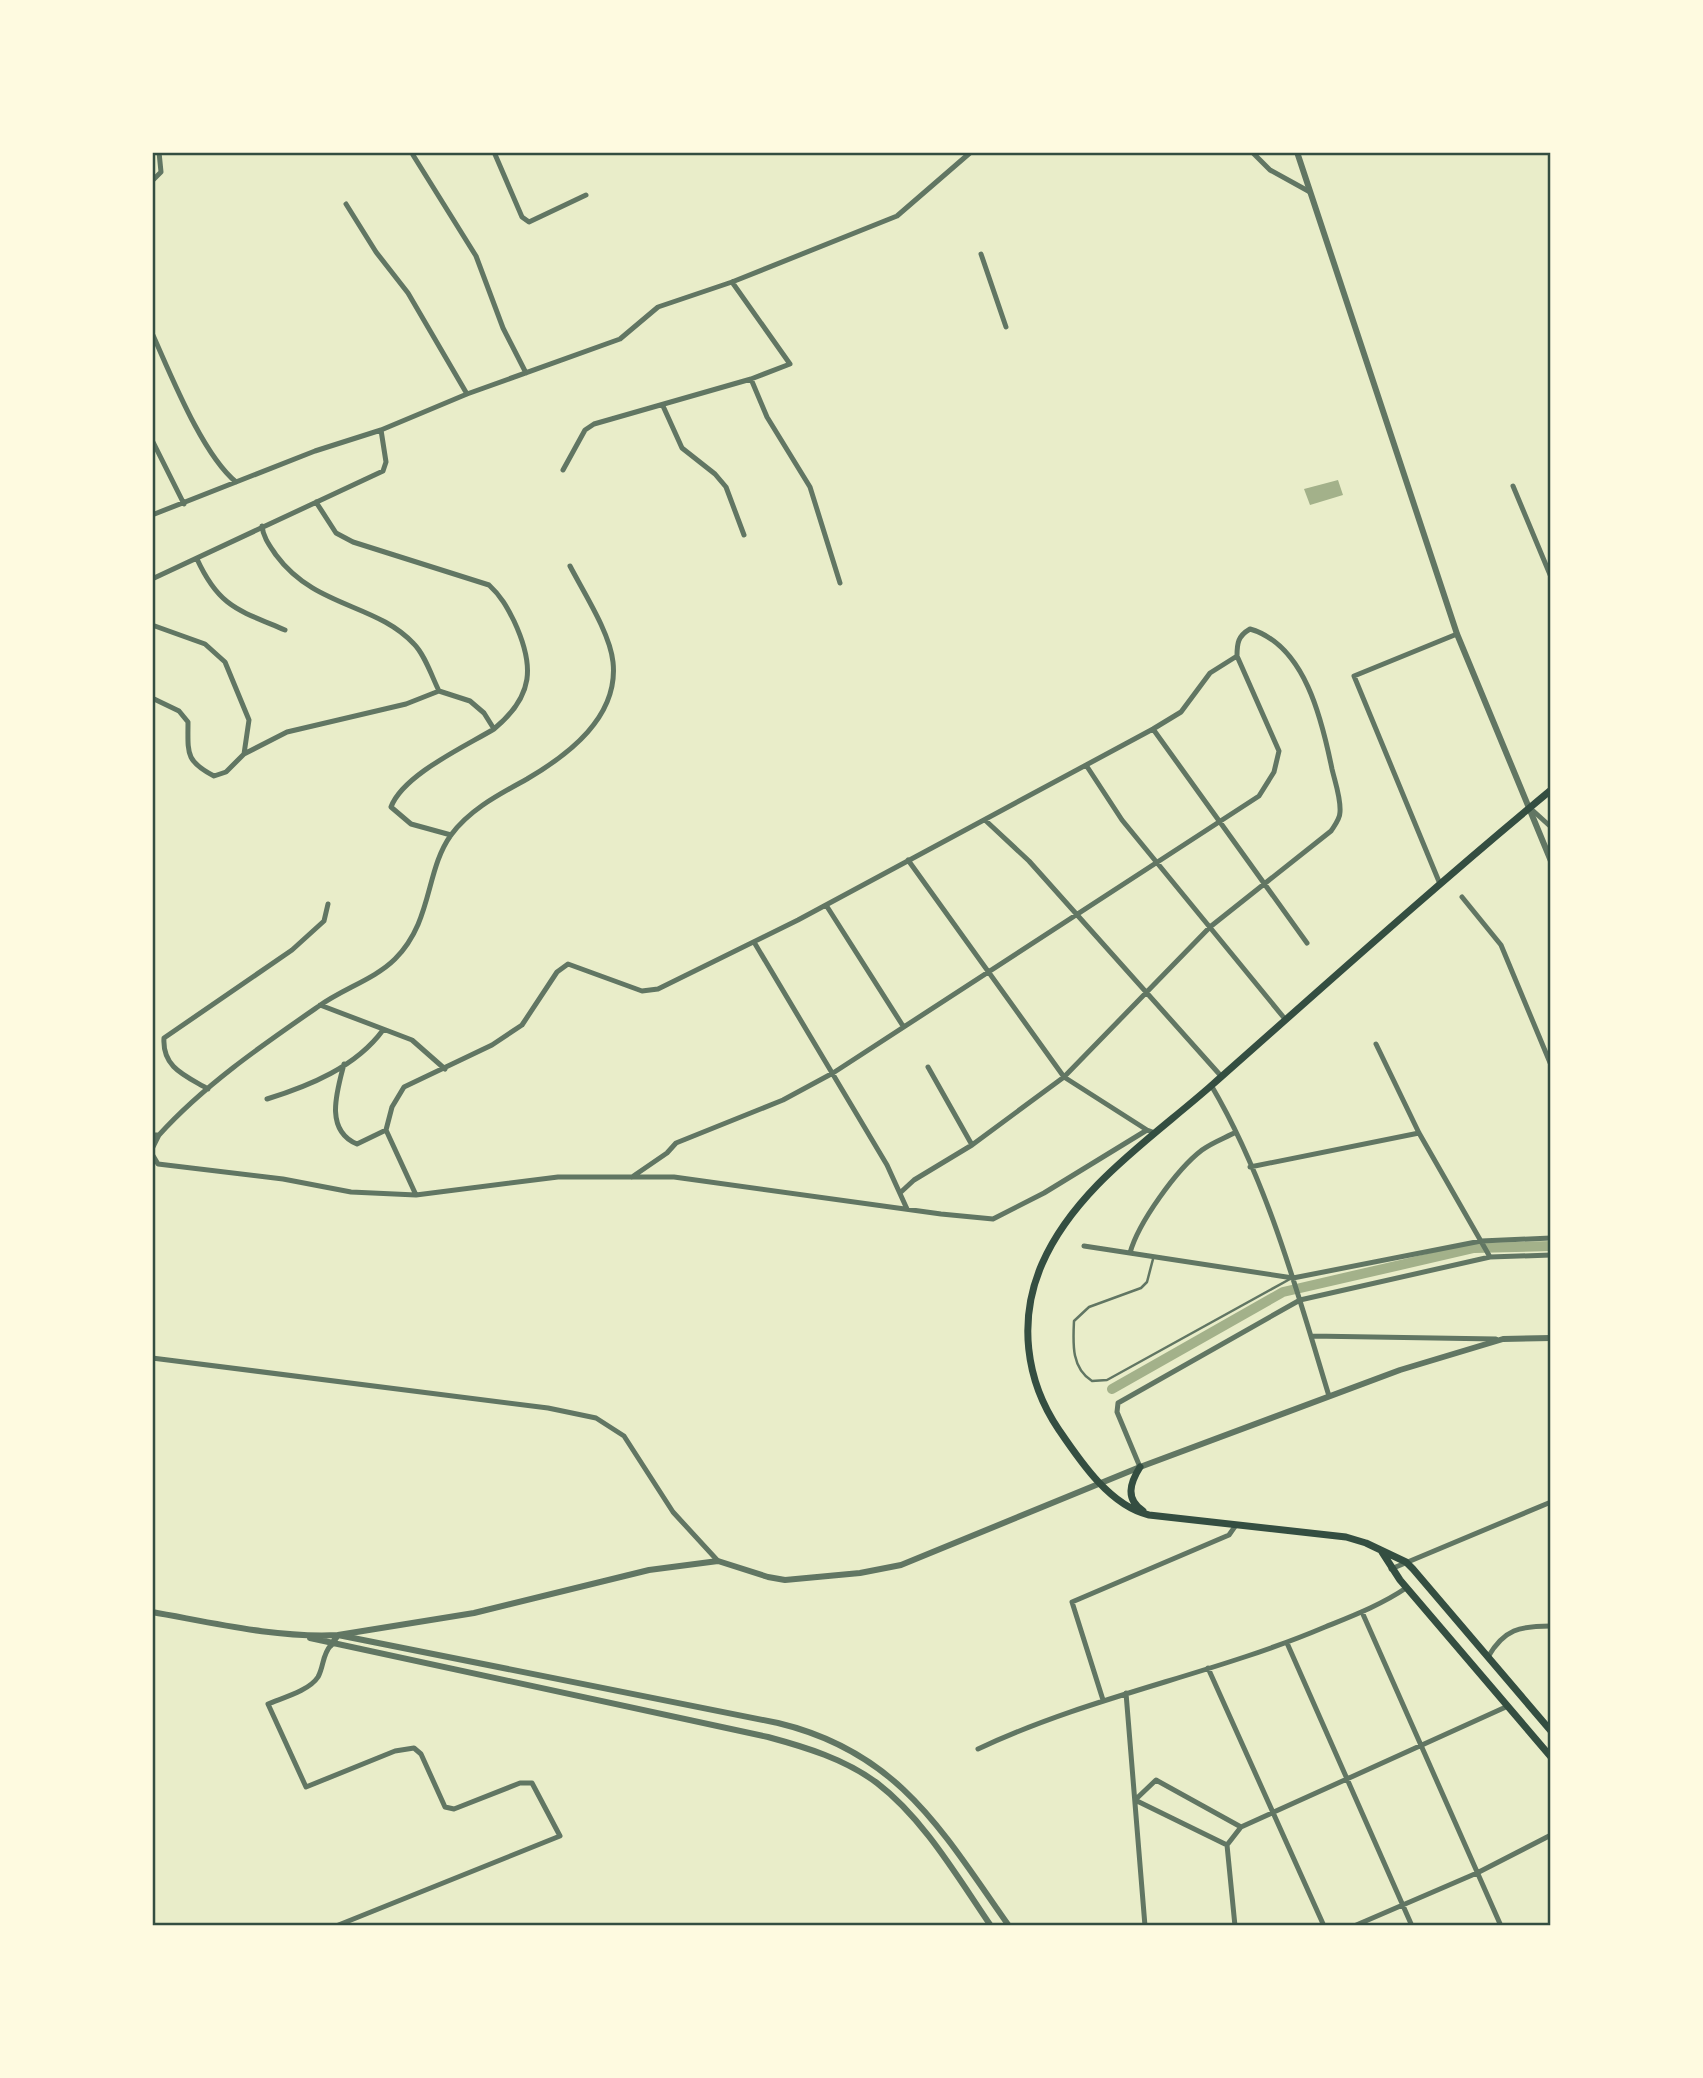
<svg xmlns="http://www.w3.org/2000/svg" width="1703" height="2078" font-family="'Roboto Condensed',sans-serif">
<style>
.water{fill:#a3b18a}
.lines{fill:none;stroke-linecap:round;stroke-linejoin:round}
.canal{stroke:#a3b18a;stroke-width:10}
.service{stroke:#617663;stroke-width:2.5}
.minor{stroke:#617663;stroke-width:5}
.tertiary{stroke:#617663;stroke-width:6}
.secondary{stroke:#344e41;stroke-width:7}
.neatline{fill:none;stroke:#344e41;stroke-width:2.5}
</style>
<rect width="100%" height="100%" fill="#e9edc9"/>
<path class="water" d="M1338,480l5,15 -33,10 -6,-16z"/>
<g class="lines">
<path class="canal" d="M1112,1389l171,-97 191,-44 77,-2"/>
<path class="service" d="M1153,1259l-6,23 -6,6 -52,19 -15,14c-1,22 -3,47 18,60l15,-1 183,-101"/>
<path class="minor" d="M494,152l28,65 7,5 57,-27
M1252,152l18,18 40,22
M413,155l63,101 27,72 23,45
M152,181l9,-9 -2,-20
M346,204l30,48 32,41 59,101
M981,254l25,73
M152,333c19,42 50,121 84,149
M751,379l16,38 43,70 30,96
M663,406l19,42 33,26 11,13 18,48
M152,440l32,64
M563,470l22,-40 9,-6 157,-45 39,-15 -58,-82
M1513,486l38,91
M316,502l20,31 17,9 136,43c12,11 18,22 25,36 21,45 20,75 -20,108
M152,515l163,-64 66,-21
M262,526c1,11 8,20 14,29 39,53 100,48 138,89 11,11 18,33 25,47
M197,559c22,48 41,51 88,71
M152,579l231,-108 3,-9 -5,-32 86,-36 153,-55 38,-32 74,-25 165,-66 74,-64
M152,625l53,19 20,18 24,58 -5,34
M152,698l27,13 9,11c0,31 -3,39 26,54l12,-4 18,-18 43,-22 119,-28 33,-13 31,10 14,12 10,16c-30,18 -91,46 -103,78l20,17 40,11
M1153,729l154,214
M1086,765l36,55 163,199
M1530,808l21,19
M985,820l44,41 192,215
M908,860l156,217 83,53
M1440,884l-86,-208 103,-42
M1462,897l39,48 50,120
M826,905l77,121
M754,942l133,223 20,44
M320,1005l92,35 33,29
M1376,1044l43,89 71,124
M344,1064c-7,27 -20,66 13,80l29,-14
M928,1067l44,78
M1211,1085c56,95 86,206 118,311
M208,1089c-22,-13 -46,-21 -44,-51l128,-88 32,-29 4,-17
M267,1099c42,-13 89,-32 116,-69
M152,1135h7l-7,14
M159,1135c45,-50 105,-91 160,-129 23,-17 56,-27 76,-47 38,-38 30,-88 56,-124 19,-26 49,-41 76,-56 41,-24 92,-62 86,-117 -3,-29 -29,-69 -43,-96
M152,1154l6,10 125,15 68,13 65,3 142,-18h116l267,37 52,5 51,-26 103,-63 8,3
M1250,1167l169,-34
M632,1177l35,-24 9,-10 107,-43 50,-27 426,-277 15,-24 5,-21 -42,-95c0,-13 1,-20 13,-27 55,16 72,91 82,140 3,13 9,29 8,43 0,7 -5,13 -9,19l-121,96 -146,150 -92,68 -58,35 -13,12
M416,1195l-30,-65 6,-23 12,-20 88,-42 30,-20 35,-53 11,-8 74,27 16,-2 140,-69 355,-191 28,-17 29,-39 27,-17
M1084,1246l209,32 188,-37 70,-3
M1130,1253c8,-30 47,-84 72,-103 11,-8 23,-12 34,-18
M1311,1336l185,3
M152,1358l396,50 48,10 28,18 49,76 45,49
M1140,1467l-23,-55 1,-9 182,-103 190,-43 61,-2
M1391,1569l160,-67
M1362,1612l139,314
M1287,1643l125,283
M331,1645c-9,10 -7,21 -13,32 -9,14 -36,21 -50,27l38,83 89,-36 19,-3 7,6 24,53 9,2 66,-26h12l28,53 -224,90
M1488,1657c16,-28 32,-31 63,-31
M1208,1668l116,258
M1126,1693l19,233
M1103,1700l-31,-98 157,-67 7,-10
M978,1749c112,-53 234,-74 347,-122 27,-11 56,-22 81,-39
M1241,1827l-85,-47 -21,20 92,45 14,-18 267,-121
M1227,1845l8,81
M1354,1926l123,-53 74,-38"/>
<path class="tertiary" d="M1297,152l160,482 94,227
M152,1612c62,11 123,26 186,23l440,88c121,29 164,108 231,203
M310,1638l458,99c37,10 77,22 109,46 47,36 81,95 114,143
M331,1645l7,-10 136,-22 175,-43 69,-9 50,16 17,3 75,-7 41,-8 239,-98 260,-97 103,-31 48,-1"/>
<path class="secondary" d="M1551,790c-116,96 -227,196 -339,295 -60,53 -137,103 -170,179 -24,55 -17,116 17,166 21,31 51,76 90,85l197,22 20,6 40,19 7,7 138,162
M1140,1467c-10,16 -15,32 3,44
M1382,1552l18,28 151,177"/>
</g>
<rect width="1703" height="2078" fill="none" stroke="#fefae0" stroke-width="308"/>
<rect x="154" y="154" width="1395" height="1770" class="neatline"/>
</svg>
